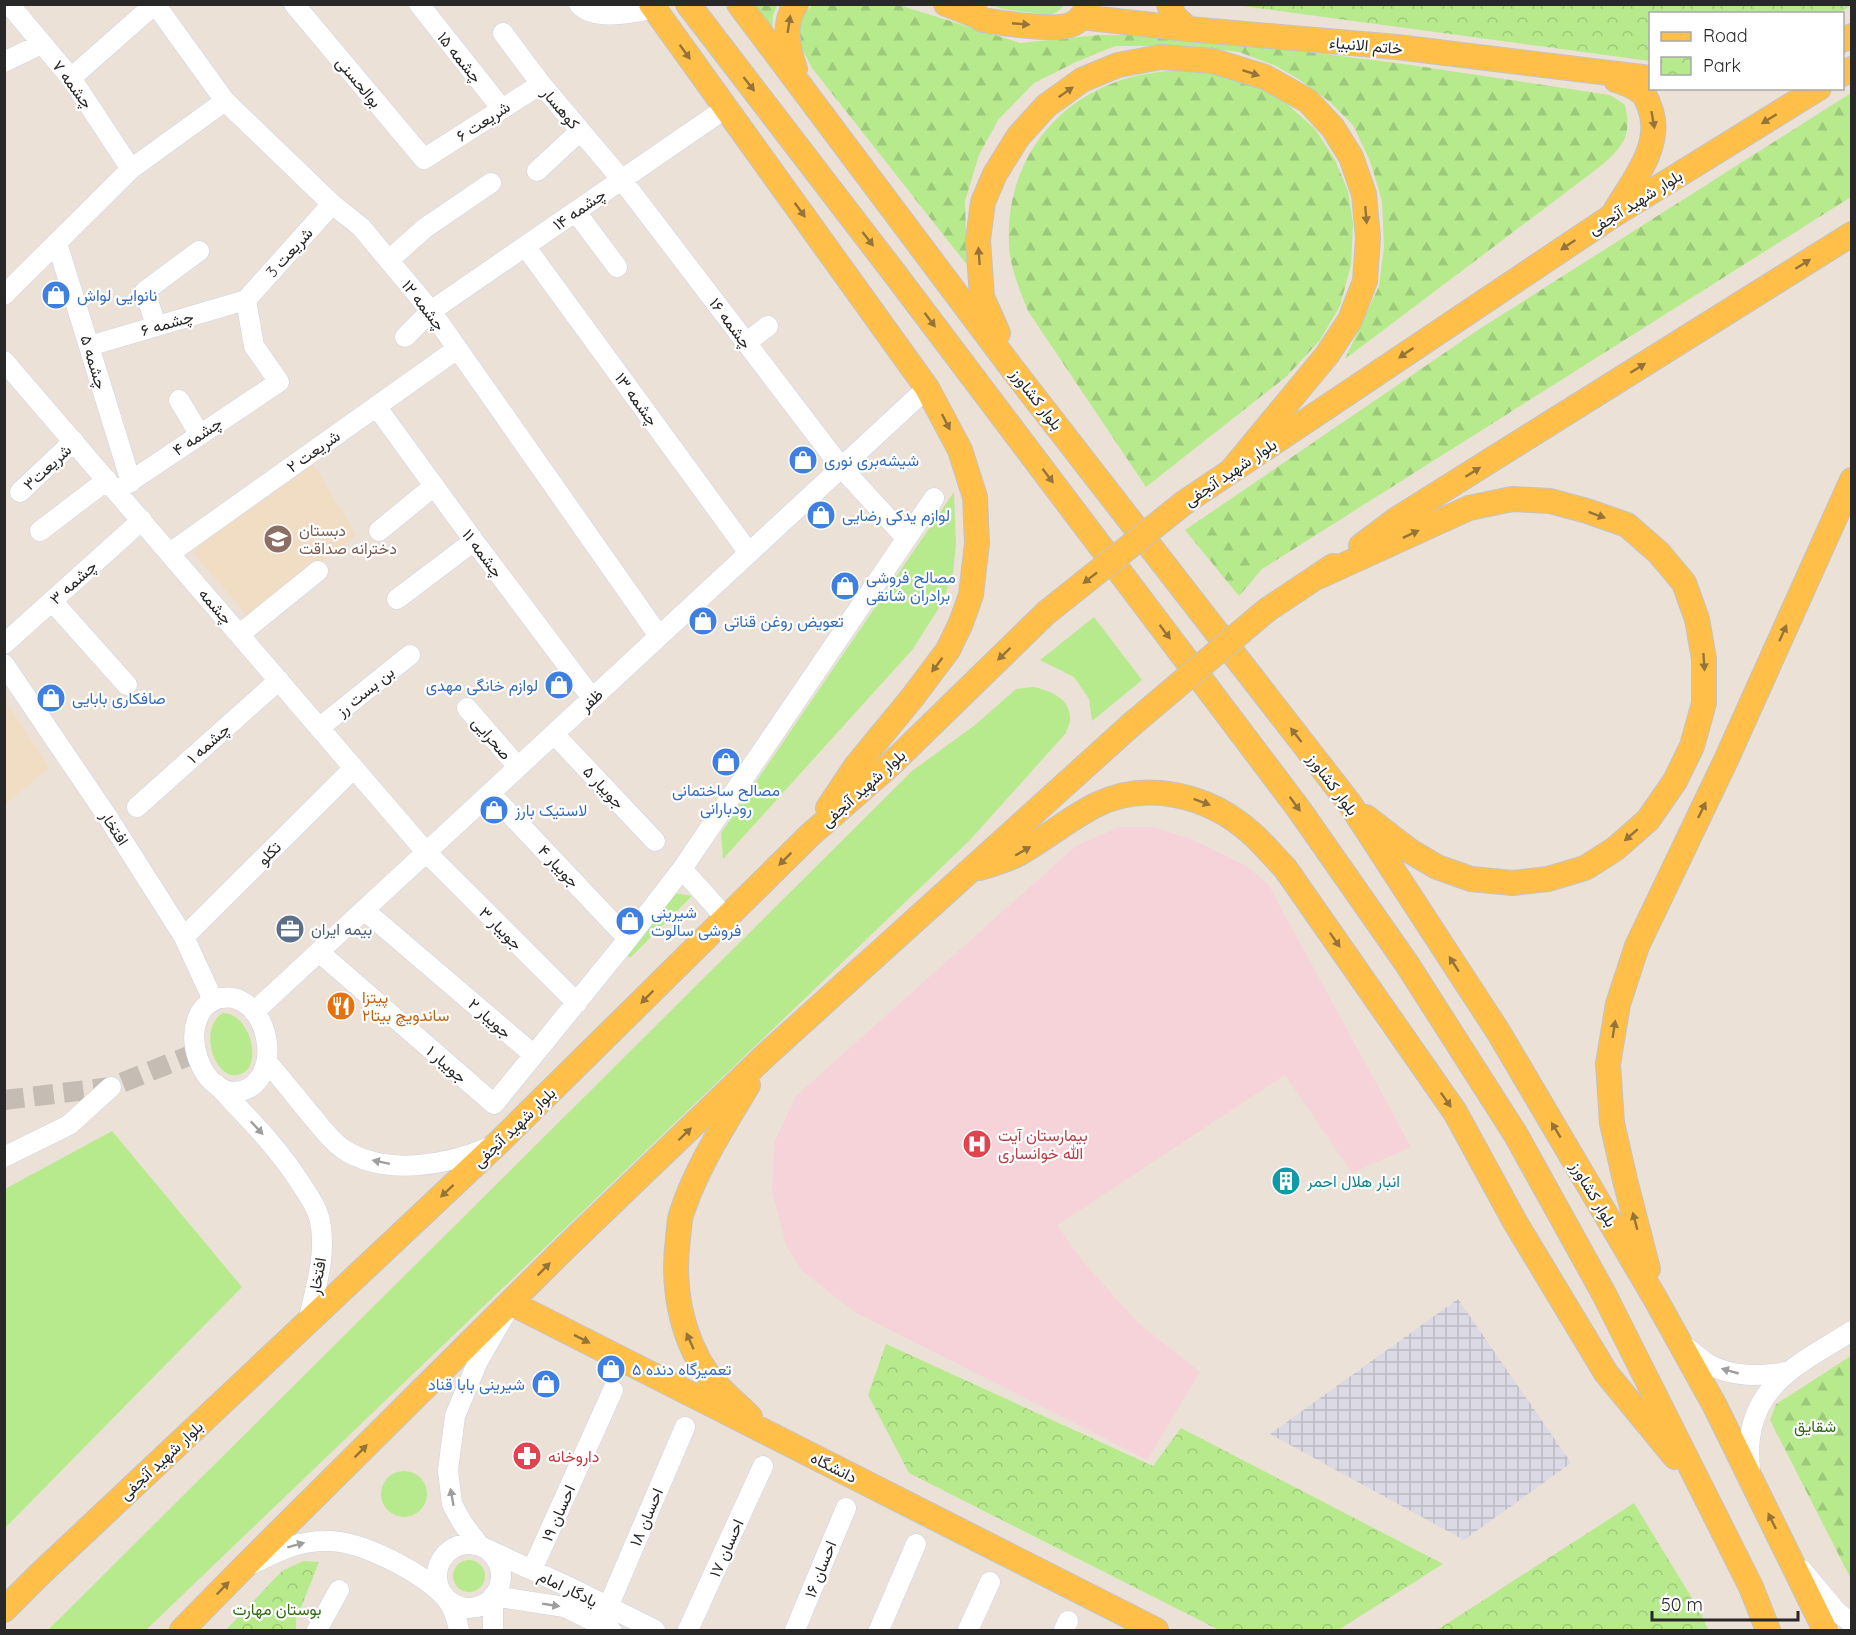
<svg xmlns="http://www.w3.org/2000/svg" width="1856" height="1635" font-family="Quicksand,Vazirmatn,sans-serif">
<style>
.industrial{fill:url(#industrial-grid)}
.education{fill:#f0ddc4}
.medical{fill:#f5d3d8}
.grass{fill:#b7ea8d}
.forest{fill:url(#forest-firs)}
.park{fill:url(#park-crowns)}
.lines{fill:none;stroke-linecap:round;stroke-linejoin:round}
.minor-tunnel{stroke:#c5bcb4;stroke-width:20;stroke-dasharray:20 10;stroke-linecap:butt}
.minor-casing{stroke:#ccd3e3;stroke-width:21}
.major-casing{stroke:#c3c3c3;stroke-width:26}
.minor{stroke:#fff;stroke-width:20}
.major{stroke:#ffbf49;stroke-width:24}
.major-bridge-casing{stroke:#c3c3c3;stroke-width:26;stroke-linecap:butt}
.major-bridge{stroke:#ffbf49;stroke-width:24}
.oneway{fill:#947438}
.oneway2{fill:#9e9e9e}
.labels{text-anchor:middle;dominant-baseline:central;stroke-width:4.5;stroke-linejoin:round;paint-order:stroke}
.street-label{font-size:16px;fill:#282828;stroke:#fff}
.shop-label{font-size:16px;fill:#366cbe;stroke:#fff;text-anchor:start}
.education-label{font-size:16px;fill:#785e54;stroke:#fff;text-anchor:start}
.service-label{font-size:16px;fill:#4e5e75;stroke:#fff;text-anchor:start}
.food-label{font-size:16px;fill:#c56008;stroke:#fff;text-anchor:start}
.health-label{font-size:16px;fill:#be3a42;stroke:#fff;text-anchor:start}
.culture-label{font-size:16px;fill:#0d838f;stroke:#fff;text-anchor:start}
.park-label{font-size:16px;fill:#2f6b11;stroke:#fff}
</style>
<defs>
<pattern id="industrial-grid" width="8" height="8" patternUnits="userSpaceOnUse" patternTransform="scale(1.5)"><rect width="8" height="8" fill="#dbd9e3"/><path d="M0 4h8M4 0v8" fill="none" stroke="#bcbac3"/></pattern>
<pattern id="forest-firs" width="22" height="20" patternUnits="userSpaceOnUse" patternTransform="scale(1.5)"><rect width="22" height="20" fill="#b7ea8d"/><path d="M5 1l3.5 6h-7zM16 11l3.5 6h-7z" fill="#9dc97a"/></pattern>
<pattern id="park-crowns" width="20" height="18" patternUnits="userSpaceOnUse" patternTransform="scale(1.5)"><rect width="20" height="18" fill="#b7ea8d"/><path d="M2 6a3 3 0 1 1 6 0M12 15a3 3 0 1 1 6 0" fill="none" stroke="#9dc97a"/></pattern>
</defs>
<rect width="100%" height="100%" fill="#ece1d7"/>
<path class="industrial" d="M1458,1299l113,164 -107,77 -194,-106z"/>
<path class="education" d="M312,462l44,73 -107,83 -55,-64 6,-12z
M4,698l45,69 -44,38h-1z"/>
<path class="medical" d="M1119,827h33l39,12 55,27 22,18 143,263 -59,26 -67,-98 -228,150 27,38 53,59 63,50 -53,88 -292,-148 -53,-41 -16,-26 -14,-54 3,-50 21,-45 280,-250z"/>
<path class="grass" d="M992,5h73l-8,7 -7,3 -48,-6z
M954,492l2,52 -3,29 -11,30 -29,46 -190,210 -2,-26z
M1094,617l48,63 -50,41 -3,-22 -15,-22 -34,-17z
M1033,687c16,3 38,11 37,32 0,4 -3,10 -4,14l-97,108 -823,789h-98l864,-859 63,-46 41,-36z
M674,893l18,3 -62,62 -4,-4z
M223,1013c28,1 40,53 18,61 -26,10 -44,-46 -18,-61z
M112,1131l130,156 -237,241v-339z
M381 1494a23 23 0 1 1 46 0a23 23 0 1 1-46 0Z
M453 1576a16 16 0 1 1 32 0a16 16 0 1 1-32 0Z"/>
<path class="forest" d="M755,5h22l-4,11 -1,12z
M814,5h85l121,38 79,-8h34l110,9 161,20 206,31 15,10c7,30 -1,41 -23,60l-257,194 34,-73 5,-39 -2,-46 -12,-40 -17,-36 -23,-23 -30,-22 -24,-14 -37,-14 -51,-6h-73l-39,16 -42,21 -36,37 -19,35 -14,46 2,64 -155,-197c-3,-7 -9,-16 -11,-23 -4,-14 -1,-33 13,-40z
M1179,70l30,3 37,8 40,22 29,26 20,31 13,31 5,33 -2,41 -11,41 -20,34 -33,36 -141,111 -118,-176c-8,-21 -18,-43 -19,-66 -4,-73 37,-138 107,-163 20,-8 41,-10 63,-12z
M1851,93v104l-589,372 -23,27 -54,-66 296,-202z
M1851,1356v223l-81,-159 6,-16z"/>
<path class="park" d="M1235,5l616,-1 1,1 -14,9h-188v47z
M886,1344l267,122 28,-38 262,136 -105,66h-119l-310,-157 -41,-78z
M1634,1503l67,110 7,17h-271z
M303,1561l16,1 -23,58v10h-70l56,-59z"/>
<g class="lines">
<path class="minor-tunnel" d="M4,1100l107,-13 85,-34"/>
<g class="minor-casing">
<path id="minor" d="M9,4l62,74 60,91
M294,4l130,155 117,-75
M419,4l83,105
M579,4c15,18 55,8 75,5
M503,33l38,51 81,96 219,287 65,71
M4,62l37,-18
M71,78l84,-74 70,97 107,103 29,23 70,84 228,325
M537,171l43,-40
M576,212l41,55
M57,243l74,239
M525,246l224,307
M389,260l36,-32 66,-45
M4,295l127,-126 94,-68
M246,300l86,-96
M156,326l-11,-35 54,-40
M405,337l26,-26 295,-203
M746,343l22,-17
M89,346l157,-46
M4,361l422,491 151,151
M179,400l21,35
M376,406l98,135 118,157
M116,491l163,-109 -25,-36 -8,-46
M20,492l54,-51
M40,531l67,-51
M379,531l55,-45
M170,553l287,-204
M397,599l77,-58
M52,601l75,84
M240,634l78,-63
M4,644l138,-124
M4,664l105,155 75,118 29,63
M467,708l51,59
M319,728l91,-73
M554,734l101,107
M490,793l138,146
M137,807l142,-127
M682,869l44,49
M364,910l170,145
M184,937l170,-169
M319,952l175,152 134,-165 54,-70 252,-371
M219,998c5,0 10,-1 14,0 28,6 40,45 32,69 -3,9 -8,16 -16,21 -46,24 -80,-73 -30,-90z
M254,1012l673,-624
M267,1062c15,17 29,35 44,53 10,12 19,25 32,34 43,28 104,16 147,-2
M217,1085c30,32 61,62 84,99 8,12 16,24 19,37 7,33 -5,69 -12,101
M4,1157l65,-32 42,-38
M504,1316l-26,45 -23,55 -7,54 4,34 11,20 17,22 91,42 84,42
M1682,1344c8,6 17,14 26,20 25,14 53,12 79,8
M1750,1476c0,-13 -2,-26 0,-38 7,-58 58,-79 102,-107
M437 1576a32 32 0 1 1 64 0a32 32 0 1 1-64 0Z
M252,1564c27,-13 44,-23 74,-23 35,-1 95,31 119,56 8,9 12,22 14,33
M532,1570l81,-180
M1802,1570l35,42 15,11
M608,1607l77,-180
M317,1630l22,-40
M493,1630v-34l72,11 46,23
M688,1630l75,-164
M795,1630l51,-122
M879,1630l37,-86
M968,1630l22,-48
M1064,1630l4,-9"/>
</g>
<g class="major-casing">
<path id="major" d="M651,4l276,384 33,62 15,47 2,46 -6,52 -10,28 -13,27 -36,48 -56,68 -28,42
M688,4l207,270 403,534 109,156 109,171 88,159 147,293 17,43
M739,4l275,367 336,433 149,229 156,265 60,108 110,224
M946,4l31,12
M970,4l7,12 6,4c17,3 72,11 87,5 9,-3 15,-11 18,-21
M1169,4l5,12 14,13
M1081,17l107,12 209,18 253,31
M1842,40l10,-4
M795,69c-7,-21 -13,-45 1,-65
M1842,74l10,-5
M1614,213c18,-31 50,-68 36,-105 -2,-6 -5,-13 -9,-16 -7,-6 -17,-9 -25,-12
M998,333l-16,-36 -4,-57 5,-38 12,-28 23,-37 28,-31 36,-26 36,-15 43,-8 52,4 52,16 43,24 25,27 18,29 13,37 4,44 -3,43 -15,39 -23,35 -96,116
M1185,502l427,-286 207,-128
M1361,546l36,-27 455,-285
M1320,576l149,-68 43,-9 38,2 37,10 40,14 32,28 25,30 13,36 7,40v44l-12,43 -17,35 -27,39 -33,29 -30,19 -37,11 -35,4 -42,-4 -34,-12 -27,-16 -44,-34
M1267,610l66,-44
M980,868c12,-4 27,-8 38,-14 27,-15 52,-36 78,-49 51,-25 112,-10 154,27 13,11 23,24 35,36l170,244 60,110 91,151 69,84
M748,1085c-25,42 -52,83 -67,130 -2,8 -2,16 -3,23 -6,47 2,97 30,137 9,13 30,29 42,42
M1648,1269l-23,-89 -13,-57 -4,-59 10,-60 19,-58 89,-186 126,-280
M511,1303l645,327
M4,1610l35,-35 459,-432 312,-308 81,-71 155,-151
M182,1630l61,-62 320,-318 203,-195 365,-330"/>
</g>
<use href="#minor" class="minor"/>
<use href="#major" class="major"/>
<g class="major-bridge-casing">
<path id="major-bridge" d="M1046,613l139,-111
M1131,725l136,-115"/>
</g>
<use href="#major-bridge" class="major-bridge"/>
</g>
<defs><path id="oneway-solid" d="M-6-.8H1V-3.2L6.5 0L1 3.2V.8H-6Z" transform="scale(1.5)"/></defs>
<g class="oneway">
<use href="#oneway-solid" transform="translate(789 24) rotate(-81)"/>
<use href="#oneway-solid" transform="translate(1021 24) rotate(5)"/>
<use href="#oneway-solid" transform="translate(685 52) rotate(54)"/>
<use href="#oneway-solid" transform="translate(1251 73) rotate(18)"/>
<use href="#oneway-solid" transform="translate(749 84) rotate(52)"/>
<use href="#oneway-solid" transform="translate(1066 92) rotate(-35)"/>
<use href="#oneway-solid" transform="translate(1769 119) rotate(148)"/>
<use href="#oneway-solid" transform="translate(1653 120) rotate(80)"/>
<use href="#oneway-solid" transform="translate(800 210) rotate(54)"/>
<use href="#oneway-solid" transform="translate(1366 215) rotate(85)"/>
<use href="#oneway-solid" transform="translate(868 239) rotate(52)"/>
<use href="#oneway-solid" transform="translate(1568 245) rotate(146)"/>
<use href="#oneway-solid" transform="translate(979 256) rotate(-94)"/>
<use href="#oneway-solid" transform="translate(1803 264) rotate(-32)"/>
<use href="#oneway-solid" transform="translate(930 320) rotate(53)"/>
<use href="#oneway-solid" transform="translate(1406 353) rotate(146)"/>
<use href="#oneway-solid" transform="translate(1638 368) rotate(-32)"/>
<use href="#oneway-solid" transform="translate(946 422) rotate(63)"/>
<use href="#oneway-solid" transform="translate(1473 472) rotate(-32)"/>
<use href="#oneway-solid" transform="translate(1048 476) rotate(53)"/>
<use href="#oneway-solid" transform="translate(1597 515) rotate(20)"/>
<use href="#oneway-solid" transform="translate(1411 534) rotate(-25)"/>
<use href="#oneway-solid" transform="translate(1090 578) rotate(142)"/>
<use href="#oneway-solid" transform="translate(1165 632) rotate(53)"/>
<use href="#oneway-solid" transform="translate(1783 633) rotate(-66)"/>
<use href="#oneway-solid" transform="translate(1004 654) rotate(136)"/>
<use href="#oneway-solid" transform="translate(1704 662) rotate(86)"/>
<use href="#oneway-solid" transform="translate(937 665) rotate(127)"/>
<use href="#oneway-solid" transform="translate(1296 735) rotate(-128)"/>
<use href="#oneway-solid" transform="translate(1202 802) rotate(21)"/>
<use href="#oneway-solid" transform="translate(1295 804) rotate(54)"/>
<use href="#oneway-solid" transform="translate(1702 810) rotate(-64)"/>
<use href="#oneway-solid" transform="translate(1631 835) rotate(139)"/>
<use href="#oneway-solid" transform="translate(1023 851) rotate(-30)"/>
<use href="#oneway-solid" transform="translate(785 859) rotate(135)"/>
<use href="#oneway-solid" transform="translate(1335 940) rotate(55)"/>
<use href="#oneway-solid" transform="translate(1454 964) rotate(-123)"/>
<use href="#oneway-solid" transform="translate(647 997) rotate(135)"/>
<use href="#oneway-solid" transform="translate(1614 1029) rotate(-81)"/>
<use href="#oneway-solid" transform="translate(1446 1100) rotate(55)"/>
<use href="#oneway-solid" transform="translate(1556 1130) rotate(-121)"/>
<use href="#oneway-solid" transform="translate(685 1134) rotate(-44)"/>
<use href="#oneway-solid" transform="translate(447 1191) rotate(137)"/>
<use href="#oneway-solid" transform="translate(1635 1221) rotate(-105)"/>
<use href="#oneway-solid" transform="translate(544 1269) rotate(-45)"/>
<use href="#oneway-solid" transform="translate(582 1339) rotate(27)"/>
<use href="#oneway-solid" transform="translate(690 1341) rotate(-114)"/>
<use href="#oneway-solid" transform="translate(361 1451) rotate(-45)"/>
<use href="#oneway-solid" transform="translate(1772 1521) rotate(-116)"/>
<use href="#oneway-solid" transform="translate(223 1588) rotate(-46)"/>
</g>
<g class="oneway2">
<use href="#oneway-solid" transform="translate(257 1128) rotate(47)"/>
<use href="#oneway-solid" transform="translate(381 1162) rotate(-168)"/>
<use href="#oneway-solid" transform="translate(1730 1371) rotate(-164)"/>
<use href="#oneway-solid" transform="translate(452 1497) rotate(-100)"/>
<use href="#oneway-solid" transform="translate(296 1545) rotate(-15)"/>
<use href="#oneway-solid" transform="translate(551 1605) rotate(9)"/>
</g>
<defs>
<g id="shop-disc" transform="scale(1.5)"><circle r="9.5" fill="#3f7fe0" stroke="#fff"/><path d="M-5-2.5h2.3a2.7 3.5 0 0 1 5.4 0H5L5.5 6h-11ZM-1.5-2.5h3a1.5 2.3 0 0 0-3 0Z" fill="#fff"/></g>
<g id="school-disc" transform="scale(1.5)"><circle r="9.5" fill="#8d6e63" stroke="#fff"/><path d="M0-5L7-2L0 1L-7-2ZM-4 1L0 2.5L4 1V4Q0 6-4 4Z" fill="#fff"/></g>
<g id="office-disc" transform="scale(1.5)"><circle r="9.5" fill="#5c6f8a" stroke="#fff"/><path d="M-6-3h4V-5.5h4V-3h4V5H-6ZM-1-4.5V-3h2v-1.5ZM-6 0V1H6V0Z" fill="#fff"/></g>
<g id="restaurant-disc" transform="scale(1.5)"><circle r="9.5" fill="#e8710a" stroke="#fff"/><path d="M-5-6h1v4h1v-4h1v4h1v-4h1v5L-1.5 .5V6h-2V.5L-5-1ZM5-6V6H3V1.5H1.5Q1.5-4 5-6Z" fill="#fff"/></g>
<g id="hospital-disc" transform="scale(1.5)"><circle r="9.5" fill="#e0444e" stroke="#fff"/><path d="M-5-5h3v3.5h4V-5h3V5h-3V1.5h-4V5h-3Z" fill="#fff"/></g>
<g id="building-disc" transform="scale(1.5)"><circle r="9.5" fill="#0f9aa8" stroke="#fff"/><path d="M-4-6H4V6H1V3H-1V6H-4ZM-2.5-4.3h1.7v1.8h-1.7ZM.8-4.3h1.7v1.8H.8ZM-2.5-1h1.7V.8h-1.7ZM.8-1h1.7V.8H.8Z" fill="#fff"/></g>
<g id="pharmacy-disc" transform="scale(1.5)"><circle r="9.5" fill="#e0444e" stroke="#fff"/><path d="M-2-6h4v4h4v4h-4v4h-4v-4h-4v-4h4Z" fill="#fff"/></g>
</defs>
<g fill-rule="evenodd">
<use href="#shop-disc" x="56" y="295"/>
<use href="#shop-disc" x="803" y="460"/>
<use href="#shop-disc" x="821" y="515"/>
<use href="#school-disc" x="278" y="539"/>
<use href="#shop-disc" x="845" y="586"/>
<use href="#shop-disc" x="703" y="621"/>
<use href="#shop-disc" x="559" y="685"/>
<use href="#shop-disc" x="51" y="698"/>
<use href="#shop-disc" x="726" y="762"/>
<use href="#shop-disc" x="494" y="810"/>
<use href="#shop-disc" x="630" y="921"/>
<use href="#office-disc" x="290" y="929"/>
<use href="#restaurant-disc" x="341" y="1006"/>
<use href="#hospital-disc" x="977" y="1144"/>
<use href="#building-disc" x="1286" y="1181"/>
<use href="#shop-disc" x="611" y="1369"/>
<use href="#shop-disc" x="546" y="1384"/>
<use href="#pharmacy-disc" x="527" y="1456"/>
</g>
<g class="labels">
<g class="street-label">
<text transform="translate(1366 45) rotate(5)">خاتم الانبیاء</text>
<text transform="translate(460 57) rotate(51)">چشمه ۱۵</text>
<text transform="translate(359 82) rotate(50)">بوالحسنی</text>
<text transform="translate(73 84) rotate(53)">چشمه ۷</text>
<text transform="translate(561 108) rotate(50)">کوهسار</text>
<text transform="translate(483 121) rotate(-33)">شریعت ۶</text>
<text transform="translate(1635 202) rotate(-32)">بلوار شهید آنجفی</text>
<text transform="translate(579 209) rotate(-35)">چشمه ۱۴</text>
<text transform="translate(289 252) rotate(-48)">شریعت 3</text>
<text transform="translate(424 305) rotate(52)">چشمه ۱۲</text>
<text transform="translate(167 323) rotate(-16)">چشمه ۶</text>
<text transform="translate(731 323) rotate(53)">چشمه ۱۶</text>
<text transform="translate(94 362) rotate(73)">چشمه ۵</text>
<text transform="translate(637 399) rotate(54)">چشمه ۱۳</text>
<text transform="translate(1037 399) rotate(52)">بلوار کشاورز</text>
<text transform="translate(197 436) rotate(-34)">چشمه ۴</text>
<text transform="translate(313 451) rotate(-35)">شریعت ۲</text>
<text transform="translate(47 467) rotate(-43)">شریعت۳</text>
<text transform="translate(1230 472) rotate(-34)">بلوار شهید آنجفی</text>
<text transform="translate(483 553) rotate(53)">چشمه ۱۱</text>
<text transform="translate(73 582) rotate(-42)">چشمه ۳</text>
<text transform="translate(216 606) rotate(49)">چشمه</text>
<text transform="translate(365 691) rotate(-39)">بن بست رز</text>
<text transform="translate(591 700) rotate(-43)">ظفر</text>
<text transform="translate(492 738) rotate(49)">صحرایی</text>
<text transform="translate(208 743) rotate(-42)">چشمه ۱</text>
<text transform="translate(1333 784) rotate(53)">بلوار کشاورز</text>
<text transform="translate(604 787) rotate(47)">جویبار ۵</text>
<text transform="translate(863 788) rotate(-42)">بلوار شهید آنجفی</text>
<text transform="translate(115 828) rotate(57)">افتخار</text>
<text transform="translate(269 853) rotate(-45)">تکلو</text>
<text transform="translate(559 866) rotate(47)">جویبار ۴</text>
<text transform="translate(501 928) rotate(45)">جویبار ۳</text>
<text transform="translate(490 1018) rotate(41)">جویبار ۲</text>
<text transform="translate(447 1064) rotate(41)">جویبار ۱</text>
<text transform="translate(514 1127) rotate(-44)">بلوار شهید آنجفی</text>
<text transform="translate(1594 1194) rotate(59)">بلوار کشاورز</text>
<text transform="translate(317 1276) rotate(-80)">افتخار</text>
<text transform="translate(161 1460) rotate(-43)">بلوار شهید آنجفی</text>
<text transform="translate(834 1467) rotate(27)">دانشگاه</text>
<text transform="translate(558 1513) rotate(-66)">احسان ۱۹</text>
<text transform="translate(646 1517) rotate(-67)">احسان ۱۸</text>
<text transform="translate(726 1548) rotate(-66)">احسان ۱۷</text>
<text transform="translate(820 1569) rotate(-68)">احسان ۱۶</text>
<text transform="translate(568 1588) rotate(26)">یادگار امام</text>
</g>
<g class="shop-label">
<text x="77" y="295">نانوایی لواش</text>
<text x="824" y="460">شیشه‌بری نوری</text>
<text x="842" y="515">لوازم یدکی رضایی</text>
<text x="866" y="577">مصالح فروشی<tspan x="866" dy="18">برادران شانقی</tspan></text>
<text x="724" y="621">تعویض روغن قناتی</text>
<text x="538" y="685" text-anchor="end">لوازم خانگی مهدی</text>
<text x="72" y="698">صافکاری بابایی</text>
<text x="726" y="790" text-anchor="middle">مصالح ساختمانی<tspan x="726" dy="18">رودبارانی</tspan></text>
<text x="515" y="810">لاستیک بارز</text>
<text x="651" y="912">شیرینی<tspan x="651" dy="18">فروشی سالوت</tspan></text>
<text x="632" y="1369">تعمیرگاه دنده ۵</text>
<text x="525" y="1384" text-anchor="end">شیرینی بابا قناد</text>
</g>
<g class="education-label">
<text x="299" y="530">دبستان<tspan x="299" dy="18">دخترانه صداقت</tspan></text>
</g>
<g class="service-label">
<text x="311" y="929">بیمه ایران</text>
</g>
<g class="food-label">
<text x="362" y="997">پیتزا<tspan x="362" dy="18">ساندویچ بیتا۲</tspan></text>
</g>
<g class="health-label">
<text x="998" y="1135">بیمارستان آیت<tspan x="998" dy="18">الله خوانساری</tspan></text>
<text x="548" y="1456">داروخانه</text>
</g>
<g class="culture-label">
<text x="1307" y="1181">انبار هلال احمر</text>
</g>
<g class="park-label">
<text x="1815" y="1426">شقایق</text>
<text x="277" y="1609">بوستان مهارت</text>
</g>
</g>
<rect width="1856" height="1635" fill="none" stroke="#282828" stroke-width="12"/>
<rect x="1649" y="12" width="195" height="78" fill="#ffffff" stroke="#a9a9a9" stroke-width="1.5"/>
<rect x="1661" y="32" width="30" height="9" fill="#ffbf49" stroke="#a9a9a9" stroke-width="1.5"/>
<text x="1703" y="42" font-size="18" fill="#282828">Road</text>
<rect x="1661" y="57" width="30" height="18" fill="url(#park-crowns)" stroke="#a9a9a9" stroke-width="1.5"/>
<text x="1703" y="72" font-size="18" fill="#282828">Park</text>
<path d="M1652 1611v9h146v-9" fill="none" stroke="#282828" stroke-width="3"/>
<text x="1661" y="1611" font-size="18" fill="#282828" stroke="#ffffff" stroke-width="4.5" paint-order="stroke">50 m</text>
</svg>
